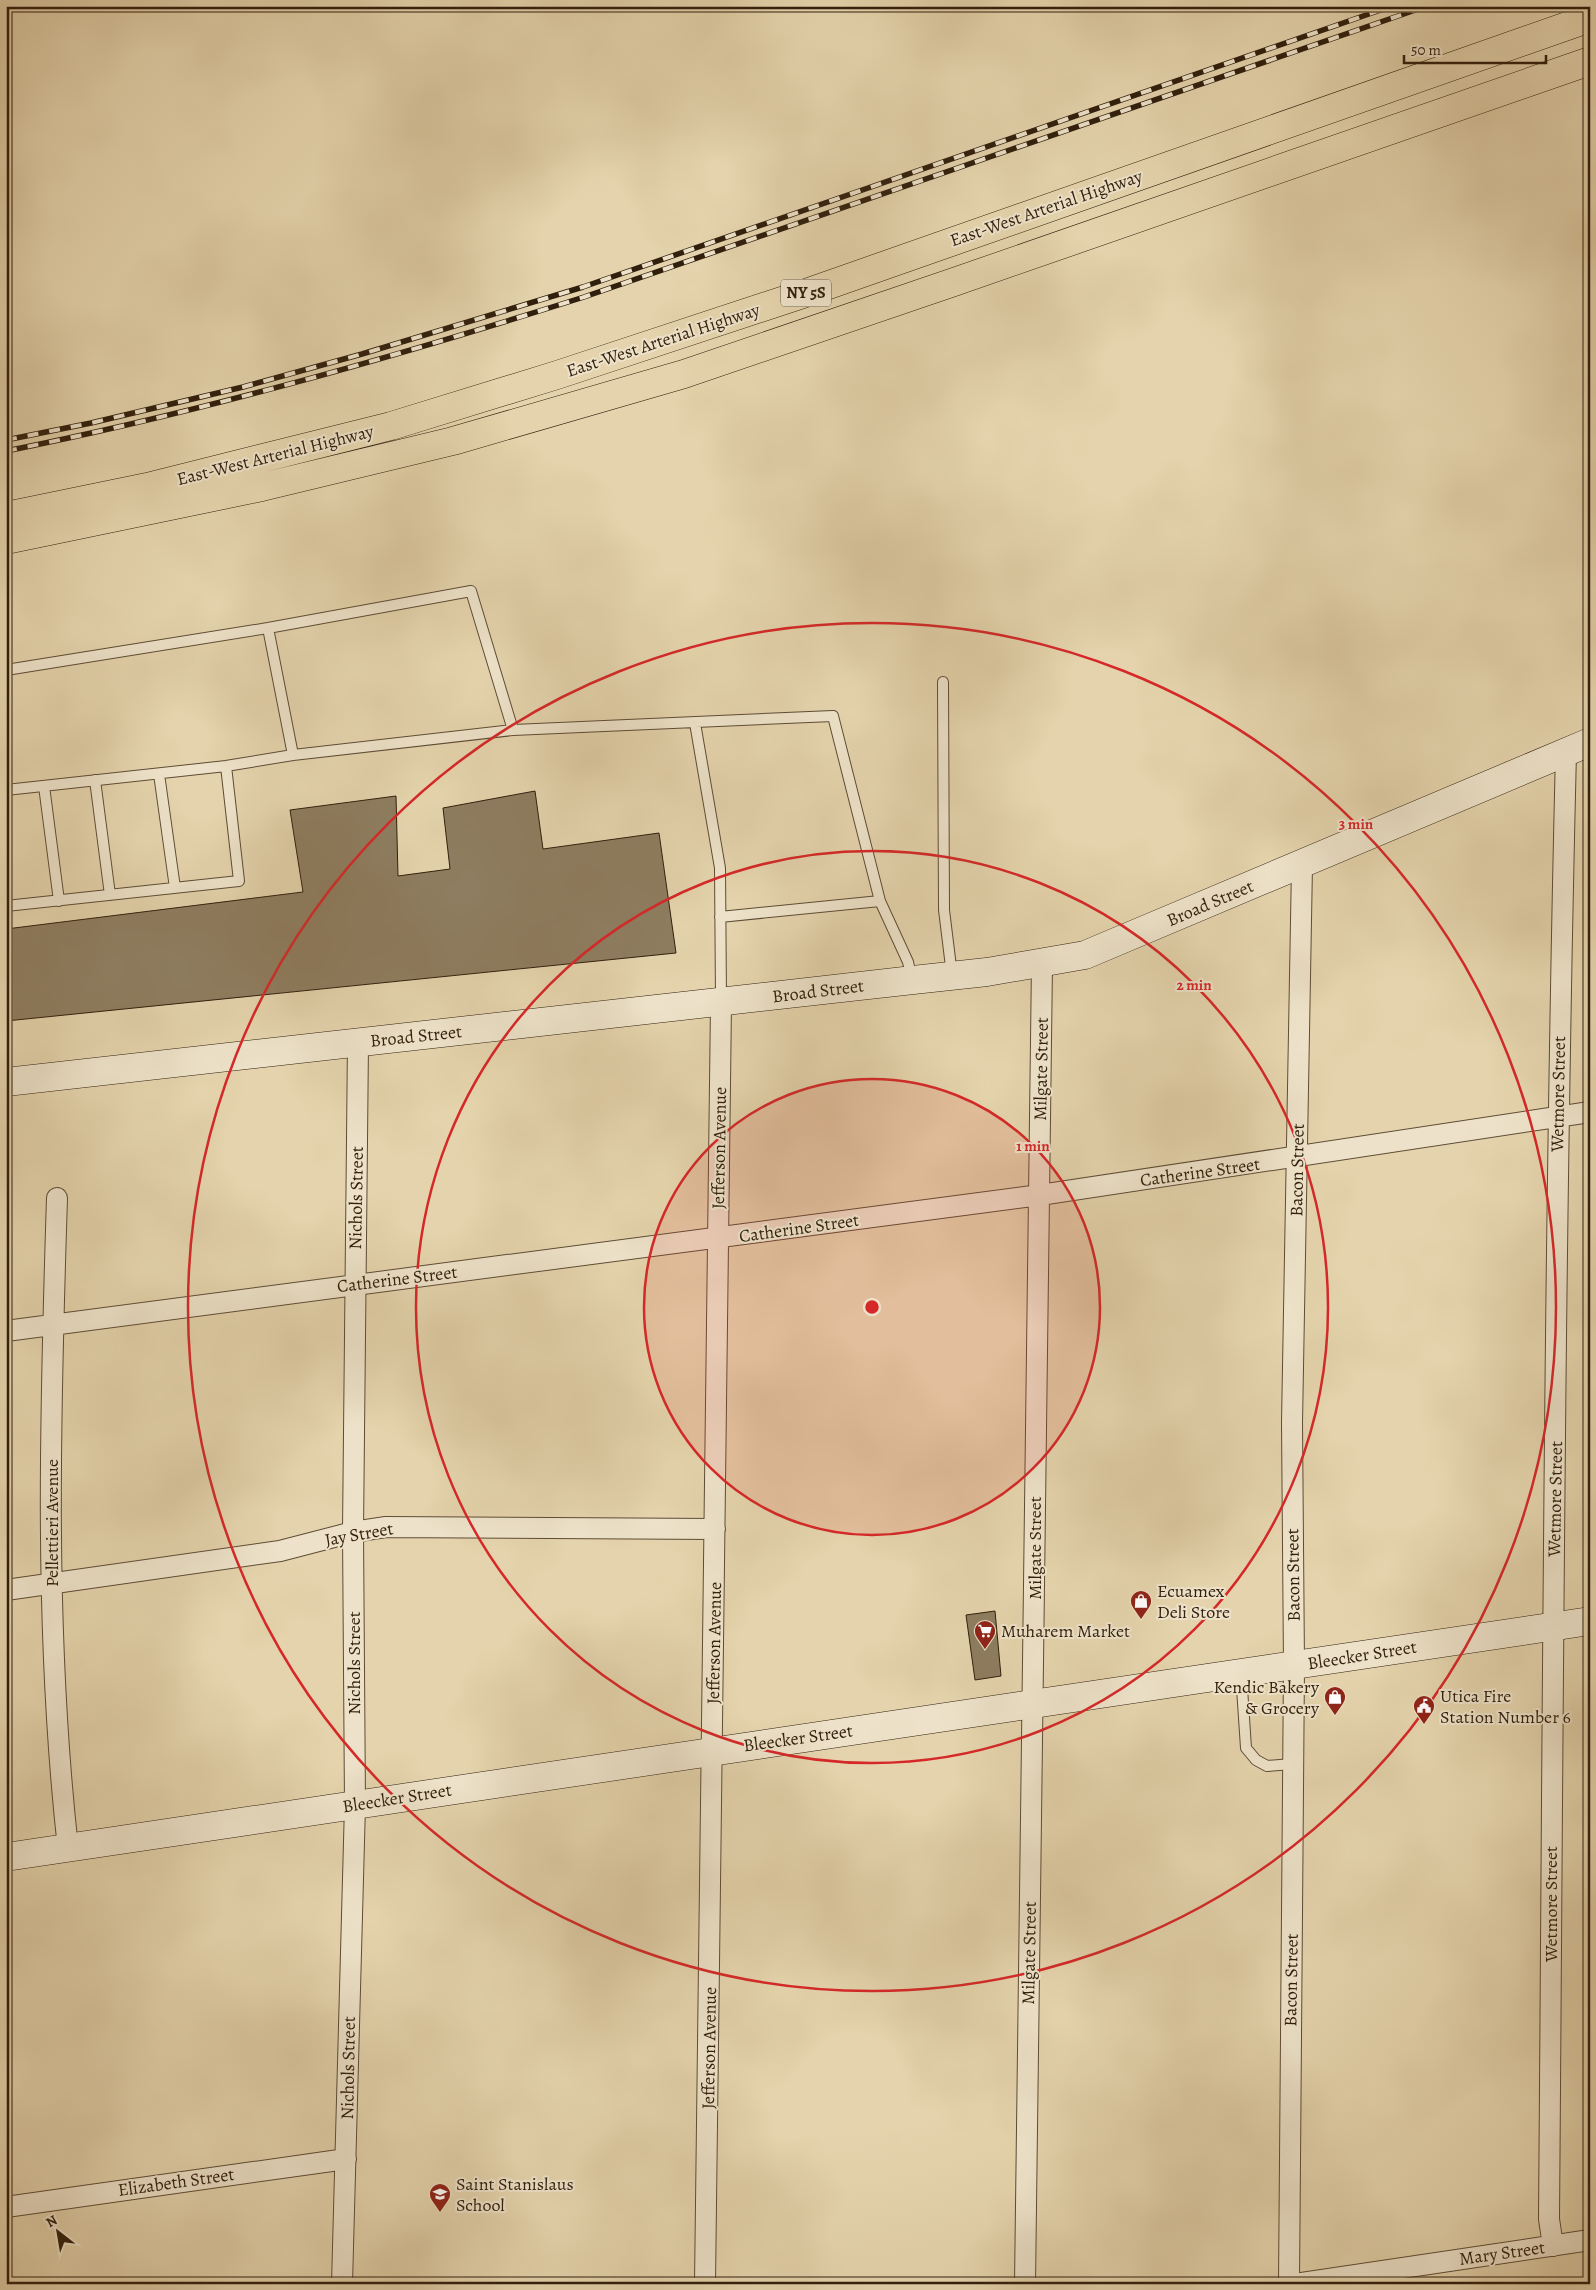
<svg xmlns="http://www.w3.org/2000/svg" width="1596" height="2290" font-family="Alegreya,serif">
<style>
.building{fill:#8e7d60;stroke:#311f0d}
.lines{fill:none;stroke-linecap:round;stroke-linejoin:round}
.lane-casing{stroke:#5e4c35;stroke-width:12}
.street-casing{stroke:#5e4c35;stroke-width:22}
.secondary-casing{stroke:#311f0d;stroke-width:29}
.primary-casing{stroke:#311f0d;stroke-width:29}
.lane{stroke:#ede2c9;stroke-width:10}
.street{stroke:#ede2c9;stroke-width:20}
.secondary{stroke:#ede2c9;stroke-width:28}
.primary{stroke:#e4d3ac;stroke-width:28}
.rail-casing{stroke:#311f0d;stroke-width:5.5}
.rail{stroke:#ede2c9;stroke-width:4;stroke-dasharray:11;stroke-linecap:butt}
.ring{fill:none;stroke:#d62828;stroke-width:2.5}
.labels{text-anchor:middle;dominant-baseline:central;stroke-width:4;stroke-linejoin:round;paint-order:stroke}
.shield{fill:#ede2c9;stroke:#695a45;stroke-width:1}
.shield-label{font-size:16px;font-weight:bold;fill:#311f0d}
.street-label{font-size:18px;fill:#311f0d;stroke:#ede2c9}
.poi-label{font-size:18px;fill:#311f0d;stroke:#ede2c9;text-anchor:start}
.centre{fill:#d62828;stroke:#ede2c9;stroke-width:2.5}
.ring-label{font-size:15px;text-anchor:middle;font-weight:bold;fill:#d62828;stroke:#ede2c9;stroke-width:4;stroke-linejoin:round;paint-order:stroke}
</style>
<rect width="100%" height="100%" fill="#e4d3ac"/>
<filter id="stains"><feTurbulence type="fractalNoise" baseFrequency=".004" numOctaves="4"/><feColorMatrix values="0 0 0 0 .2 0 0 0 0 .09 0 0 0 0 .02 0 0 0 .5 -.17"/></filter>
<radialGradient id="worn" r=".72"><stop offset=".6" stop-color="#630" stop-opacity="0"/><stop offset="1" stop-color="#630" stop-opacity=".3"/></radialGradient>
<path class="building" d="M535,791l8,58 116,-16 17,120 -670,68v-92l297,-37 -13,-82 106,-14 2,80 52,-7 -7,-61z
M995,1611l6,65 -26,4 -9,-65z"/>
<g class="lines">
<g class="lane-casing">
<path id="lane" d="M268,628l25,127
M6,670l262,-42 203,-37 42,139
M943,682l1,228 8,65
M695,723l25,145 1,132
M159,774l16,114
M95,780l15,115
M44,786l15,115
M6,790l220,-24 67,-11 220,-25 320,-14 47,185
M6,906l233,-25 -13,-115
M720,917l160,-16 28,61 4,18
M1241,1673l5,75 10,12 11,6 26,-2"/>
</g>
<g class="street-casing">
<path id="street" d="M57,1198c-7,217 -13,435 11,650
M6,1331l1034,-136 550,-83
M6,1590l274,-39 73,-19 33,-5 329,2
M6,2207l340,-48
M1553,2246l-4,-27c4,-489 5,-978 17,-1467
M342,2284l13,-479 -2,-273 5,-490
M705,2284l16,-1281
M1025,2284l17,-1321
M1289,2284l5,-619 -2,-242 10,-558
M1295,2284l295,-44"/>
</g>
<g class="secondary-casing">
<path id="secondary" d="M6,1082l907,-102 74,-8 98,-17 505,-213
M6,1857l1584,-236"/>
</g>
<g class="primary-casing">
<path id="primary" d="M6,516l141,-29 244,-61 166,-51 246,-81 787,-276
M6,540l256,-53 191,-46 231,-67 270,-92 636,-221"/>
</g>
<use href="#lane" class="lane"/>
<use href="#street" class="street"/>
<use href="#secondary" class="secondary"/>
<use href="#primary" class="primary"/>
<g class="rail-casing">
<path id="rail" d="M6,440l85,-17 152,-36 119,-33 221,-67 809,-281
M6,451c196,-39 388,-94 578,-154l843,-291"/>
</g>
<use href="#rail" class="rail"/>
</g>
<circle cx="872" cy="1307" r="228" fill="#d62828" fill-opacity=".12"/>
<g class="ring">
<circle cx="872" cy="1307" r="228"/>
<circle cx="872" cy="1307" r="456"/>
<circle cx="872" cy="1307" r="684"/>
</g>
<defs>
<g id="shop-pin" transform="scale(1.125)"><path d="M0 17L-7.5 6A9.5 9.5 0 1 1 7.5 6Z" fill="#8f2418" stroke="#ede2c9"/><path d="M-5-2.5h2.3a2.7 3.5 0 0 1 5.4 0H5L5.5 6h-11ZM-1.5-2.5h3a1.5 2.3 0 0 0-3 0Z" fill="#fff"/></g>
<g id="supermarket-pin" transform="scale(1.125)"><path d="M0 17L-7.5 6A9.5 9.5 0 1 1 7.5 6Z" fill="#8f2418" stroke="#ede2c9"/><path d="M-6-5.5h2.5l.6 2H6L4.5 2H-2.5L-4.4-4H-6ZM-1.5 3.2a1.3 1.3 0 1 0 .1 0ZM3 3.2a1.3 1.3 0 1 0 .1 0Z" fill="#fff"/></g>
<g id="civic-pin" transform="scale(1.125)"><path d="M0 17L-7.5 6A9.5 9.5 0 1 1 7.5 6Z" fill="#8f2418" stroke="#ede2c9"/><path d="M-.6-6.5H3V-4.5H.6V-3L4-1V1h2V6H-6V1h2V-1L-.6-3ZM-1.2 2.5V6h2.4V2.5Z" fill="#fff"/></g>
<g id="school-pin" transform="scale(1.125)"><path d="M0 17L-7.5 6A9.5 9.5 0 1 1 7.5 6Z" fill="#8f2418" stroke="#ede2c9"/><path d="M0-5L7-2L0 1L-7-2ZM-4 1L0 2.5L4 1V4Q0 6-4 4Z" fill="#fff"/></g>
</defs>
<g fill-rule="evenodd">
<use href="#shop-pin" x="1141" y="1601"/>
<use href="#supermarket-pin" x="985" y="1631"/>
<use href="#shop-pin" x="1335" y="1697"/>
<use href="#civic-pin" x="1424" y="1706"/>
<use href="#school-pin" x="440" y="2194"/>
</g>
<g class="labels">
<rect class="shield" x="781" y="279.5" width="50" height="27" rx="4"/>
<g class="shield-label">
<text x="806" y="293">NY 5S</text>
</g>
<g class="street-label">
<text transform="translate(1046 208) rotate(-19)">East-West Arterial Highway</text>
<text transform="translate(663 340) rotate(-18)">East-West Arterial Highway</text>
<text transform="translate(275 455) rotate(-14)">East-West Arterial Highway</text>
<text transform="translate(1210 903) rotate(-23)">Broad Street</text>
<text transform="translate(818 991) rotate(-7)">Broad Street</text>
<text transform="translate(416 1036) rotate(-6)">Broad Street</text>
<text transform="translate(1041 1069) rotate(-89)">Milgate Street</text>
<text transform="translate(1558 1094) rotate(-89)">Wetmore Street</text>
<text transform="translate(719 1148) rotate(-89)">Jefferson Avenue</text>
<text transform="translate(1297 1170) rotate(-89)">Bacon Street</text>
<text transform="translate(1200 1172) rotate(-8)">Catherine Street</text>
<text transform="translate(356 1198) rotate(-89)">Nichols Street</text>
<text transform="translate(799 1228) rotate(-8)">Catherine Street</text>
<text transform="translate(397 1279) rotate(-7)">Catherine Street</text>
<text transform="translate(1555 1499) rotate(-89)">Wetmore Street</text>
<text transform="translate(52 1523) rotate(-90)">Pellettieri Avenue</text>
<text transform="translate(359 1534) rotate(-10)">Jay Street</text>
<text transform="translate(1035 1548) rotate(-90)">Milgate Street</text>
<text transform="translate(1293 1575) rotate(-91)">Bacon Street</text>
<text transform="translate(714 1643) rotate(-89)">Jefferson Avenue</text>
<text transform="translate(1362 1655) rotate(-9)">Bleecker Street</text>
<text transform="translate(354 1663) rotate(-90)">Nichols Street</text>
<text transform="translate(798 1738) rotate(-8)">Bleecker Street</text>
<text transform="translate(397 1798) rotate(-9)">Bleecker Street</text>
<text transform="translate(1551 1904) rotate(-90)">Wetmore Street</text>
<text transform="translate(1029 1953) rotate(-89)">Milgate Street</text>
<text transform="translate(1291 1980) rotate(-89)">Bacon Street</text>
<text transform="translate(709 2048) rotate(-89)">Jefferson Avenue</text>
<text transform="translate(348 2068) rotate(-89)">Nichols Street</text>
<text transform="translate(176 2182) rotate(-8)">Elizabeth Street</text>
<text transform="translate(1502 2253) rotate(-8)">Mary Street</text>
</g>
<g class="poi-label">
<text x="1157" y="1591">Ecuamex<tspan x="1157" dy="21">Deli Store</tspan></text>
<text x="1001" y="1631">Muharem Market</text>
<text x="1319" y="1687" text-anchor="end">Kendic Bakery<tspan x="1319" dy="21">&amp; Grocery</tspan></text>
<text x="1440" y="1696">Utica Fire<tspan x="1440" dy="21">Station Number 6</tspan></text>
<text x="456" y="2184">Saint Stanislaus<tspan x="456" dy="21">School</tspan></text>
</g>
</g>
<circle cx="872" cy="1307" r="8" class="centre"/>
<g class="ring-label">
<text x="1356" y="829">3 min</text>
<text x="1194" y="990">2 min</text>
<text x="1033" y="1151">1 min</text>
</g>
<rect width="1596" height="2290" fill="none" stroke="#e4d3ac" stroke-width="25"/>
<rect x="8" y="8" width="1581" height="2275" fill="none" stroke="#311f0d" stroke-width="2.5"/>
<rect x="12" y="12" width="1571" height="2265" fill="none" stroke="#311f0d"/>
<g transform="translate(58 2232) rotate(329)" stroke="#ede2c9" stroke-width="4" paint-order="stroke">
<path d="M0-4L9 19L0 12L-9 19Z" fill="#311f0d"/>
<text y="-8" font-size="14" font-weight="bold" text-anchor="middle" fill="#311f0d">N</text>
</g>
<path d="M1404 55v8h142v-8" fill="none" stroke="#311f0d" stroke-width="2.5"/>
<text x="1411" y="55" font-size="15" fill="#311f0d" stroke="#ede2c9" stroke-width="4" paint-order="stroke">50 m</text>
<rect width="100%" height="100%" filter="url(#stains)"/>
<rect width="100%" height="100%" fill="url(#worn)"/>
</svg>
